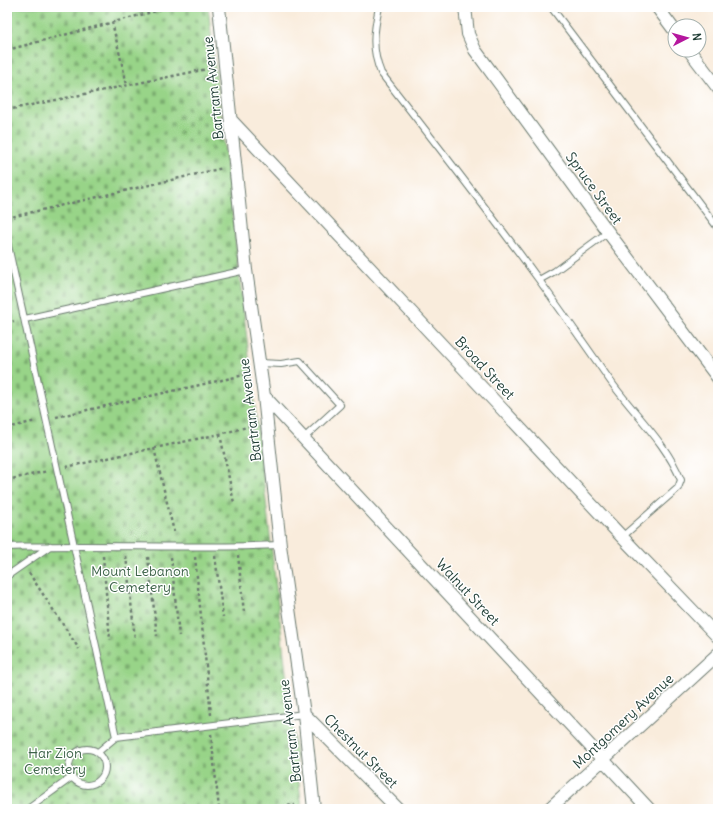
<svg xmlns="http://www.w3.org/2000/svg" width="725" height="816" font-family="Delius,sans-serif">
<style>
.cemetery{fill:url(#cemetery-stones);stroke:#5c885e}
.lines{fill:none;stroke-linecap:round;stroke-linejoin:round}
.service-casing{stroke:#6b7a6f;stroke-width:8}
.minor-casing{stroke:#6b7a6f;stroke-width:14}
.path{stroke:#6b7a6f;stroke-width:2.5;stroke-dasharray:3 3;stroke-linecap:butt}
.service{stroke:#fff;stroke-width:6}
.minor{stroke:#fff;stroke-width:12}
.labels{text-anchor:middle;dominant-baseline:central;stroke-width:3;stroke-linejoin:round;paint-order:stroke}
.street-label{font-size:14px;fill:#1f3d34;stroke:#fff}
.park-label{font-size:14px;fill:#3d6349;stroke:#fff}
</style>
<defs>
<pattern id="cemetery-stones" width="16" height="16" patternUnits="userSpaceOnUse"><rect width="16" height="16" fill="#98d488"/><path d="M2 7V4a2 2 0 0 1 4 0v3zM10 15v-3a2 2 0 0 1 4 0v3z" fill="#7bad70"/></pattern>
</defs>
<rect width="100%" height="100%" fill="#fff"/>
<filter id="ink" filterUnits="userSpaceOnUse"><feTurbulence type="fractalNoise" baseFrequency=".025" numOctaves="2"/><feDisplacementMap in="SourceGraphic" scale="8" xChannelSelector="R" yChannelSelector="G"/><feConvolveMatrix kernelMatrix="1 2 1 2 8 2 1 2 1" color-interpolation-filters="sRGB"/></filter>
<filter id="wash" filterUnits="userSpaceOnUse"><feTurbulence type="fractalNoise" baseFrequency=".012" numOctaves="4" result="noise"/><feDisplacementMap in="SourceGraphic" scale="16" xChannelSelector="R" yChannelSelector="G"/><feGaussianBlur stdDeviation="0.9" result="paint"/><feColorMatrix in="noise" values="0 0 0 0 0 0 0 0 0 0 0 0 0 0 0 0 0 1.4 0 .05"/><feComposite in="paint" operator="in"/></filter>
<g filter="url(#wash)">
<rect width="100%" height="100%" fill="#f9ecdc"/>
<path class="cemetery" d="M7,7h201l94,802h-295z"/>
</g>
<g filter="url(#ink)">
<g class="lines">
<g class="service-casing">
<path id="service" d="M379,7c-5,24 -8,42 2,66 53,68 107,137 158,207 24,33 47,66 70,99 23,33 57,63 72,101l-3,8 -56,49
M551,7l167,221
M7,241l109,496
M539,280l16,-9 53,-39
M25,319l221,-49
M260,363l21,1 19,-3 40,44 -36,33
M7,547c91,-3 182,2 273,-2
M7,576l43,-30
M69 767a18 18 0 1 1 36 0a18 18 0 1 1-36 0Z
M98,752l18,-15 188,-23
M28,809l44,-32"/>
</g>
<g class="minor-casing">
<path id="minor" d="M219,7l27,263 18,126 16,149 24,169 10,95
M465,7l3,27 7,16 133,182 110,146
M657,7l18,24
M689,50l29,38
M231,120l391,417 96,100
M264,396l385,413
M304,714l94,95
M549,809l169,-155"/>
</g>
<path class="path" d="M154,7l2,4
M112,22l15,63
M7,50l149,-39 10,-4
M7,110l205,-42
M7,218l216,-50
M7,323l7,-2
M56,417l193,-43
M7,428l29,-7
M220,434l14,69
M154,448l20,84
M66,467l154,-33 35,-9
M7,480l41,-9
M238,555l6,58
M103,556l7,84
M126,556l9,83
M215,556l8,61
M148,557l9,79
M171,557l8,79
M195,557l16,158
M29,573l50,76
M211,734l8,75
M258,809l37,-4"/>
<use href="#service" class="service"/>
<use href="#minor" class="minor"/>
</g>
</g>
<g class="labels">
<g class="street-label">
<text transform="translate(213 88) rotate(-96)">Bartram Avenue</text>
<text transform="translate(594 188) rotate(54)">Spruce Street</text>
<text transform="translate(485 368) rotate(47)">Broad Street</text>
<text transform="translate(250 410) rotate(-97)">Bartram Avenue</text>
<text transform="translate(468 592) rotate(47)">Walnut Street</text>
<text transform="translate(623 721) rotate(-43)">Montgomery Avenue</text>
<text transform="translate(290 731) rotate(-97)">Bartram Avenue</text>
<text transform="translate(361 751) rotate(45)">Chestnut Street</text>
</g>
<g class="park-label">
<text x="140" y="571">Mount Lebanon<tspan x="140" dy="16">Cemetery</tspan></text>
<text x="55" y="753">Har Zion<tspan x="55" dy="16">Cemetery</tspan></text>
</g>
</g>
<rect width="725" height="816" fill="none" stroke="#fff" stroke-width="24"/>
<g transform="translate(687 38) rotate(84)"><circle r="19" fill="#ffffff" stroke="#a5b1ae"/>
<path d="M0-3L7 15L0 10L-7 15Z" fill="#b5179e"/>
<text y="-6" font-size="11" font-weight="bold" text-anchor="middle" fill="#1f3d34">N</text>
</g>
</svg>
